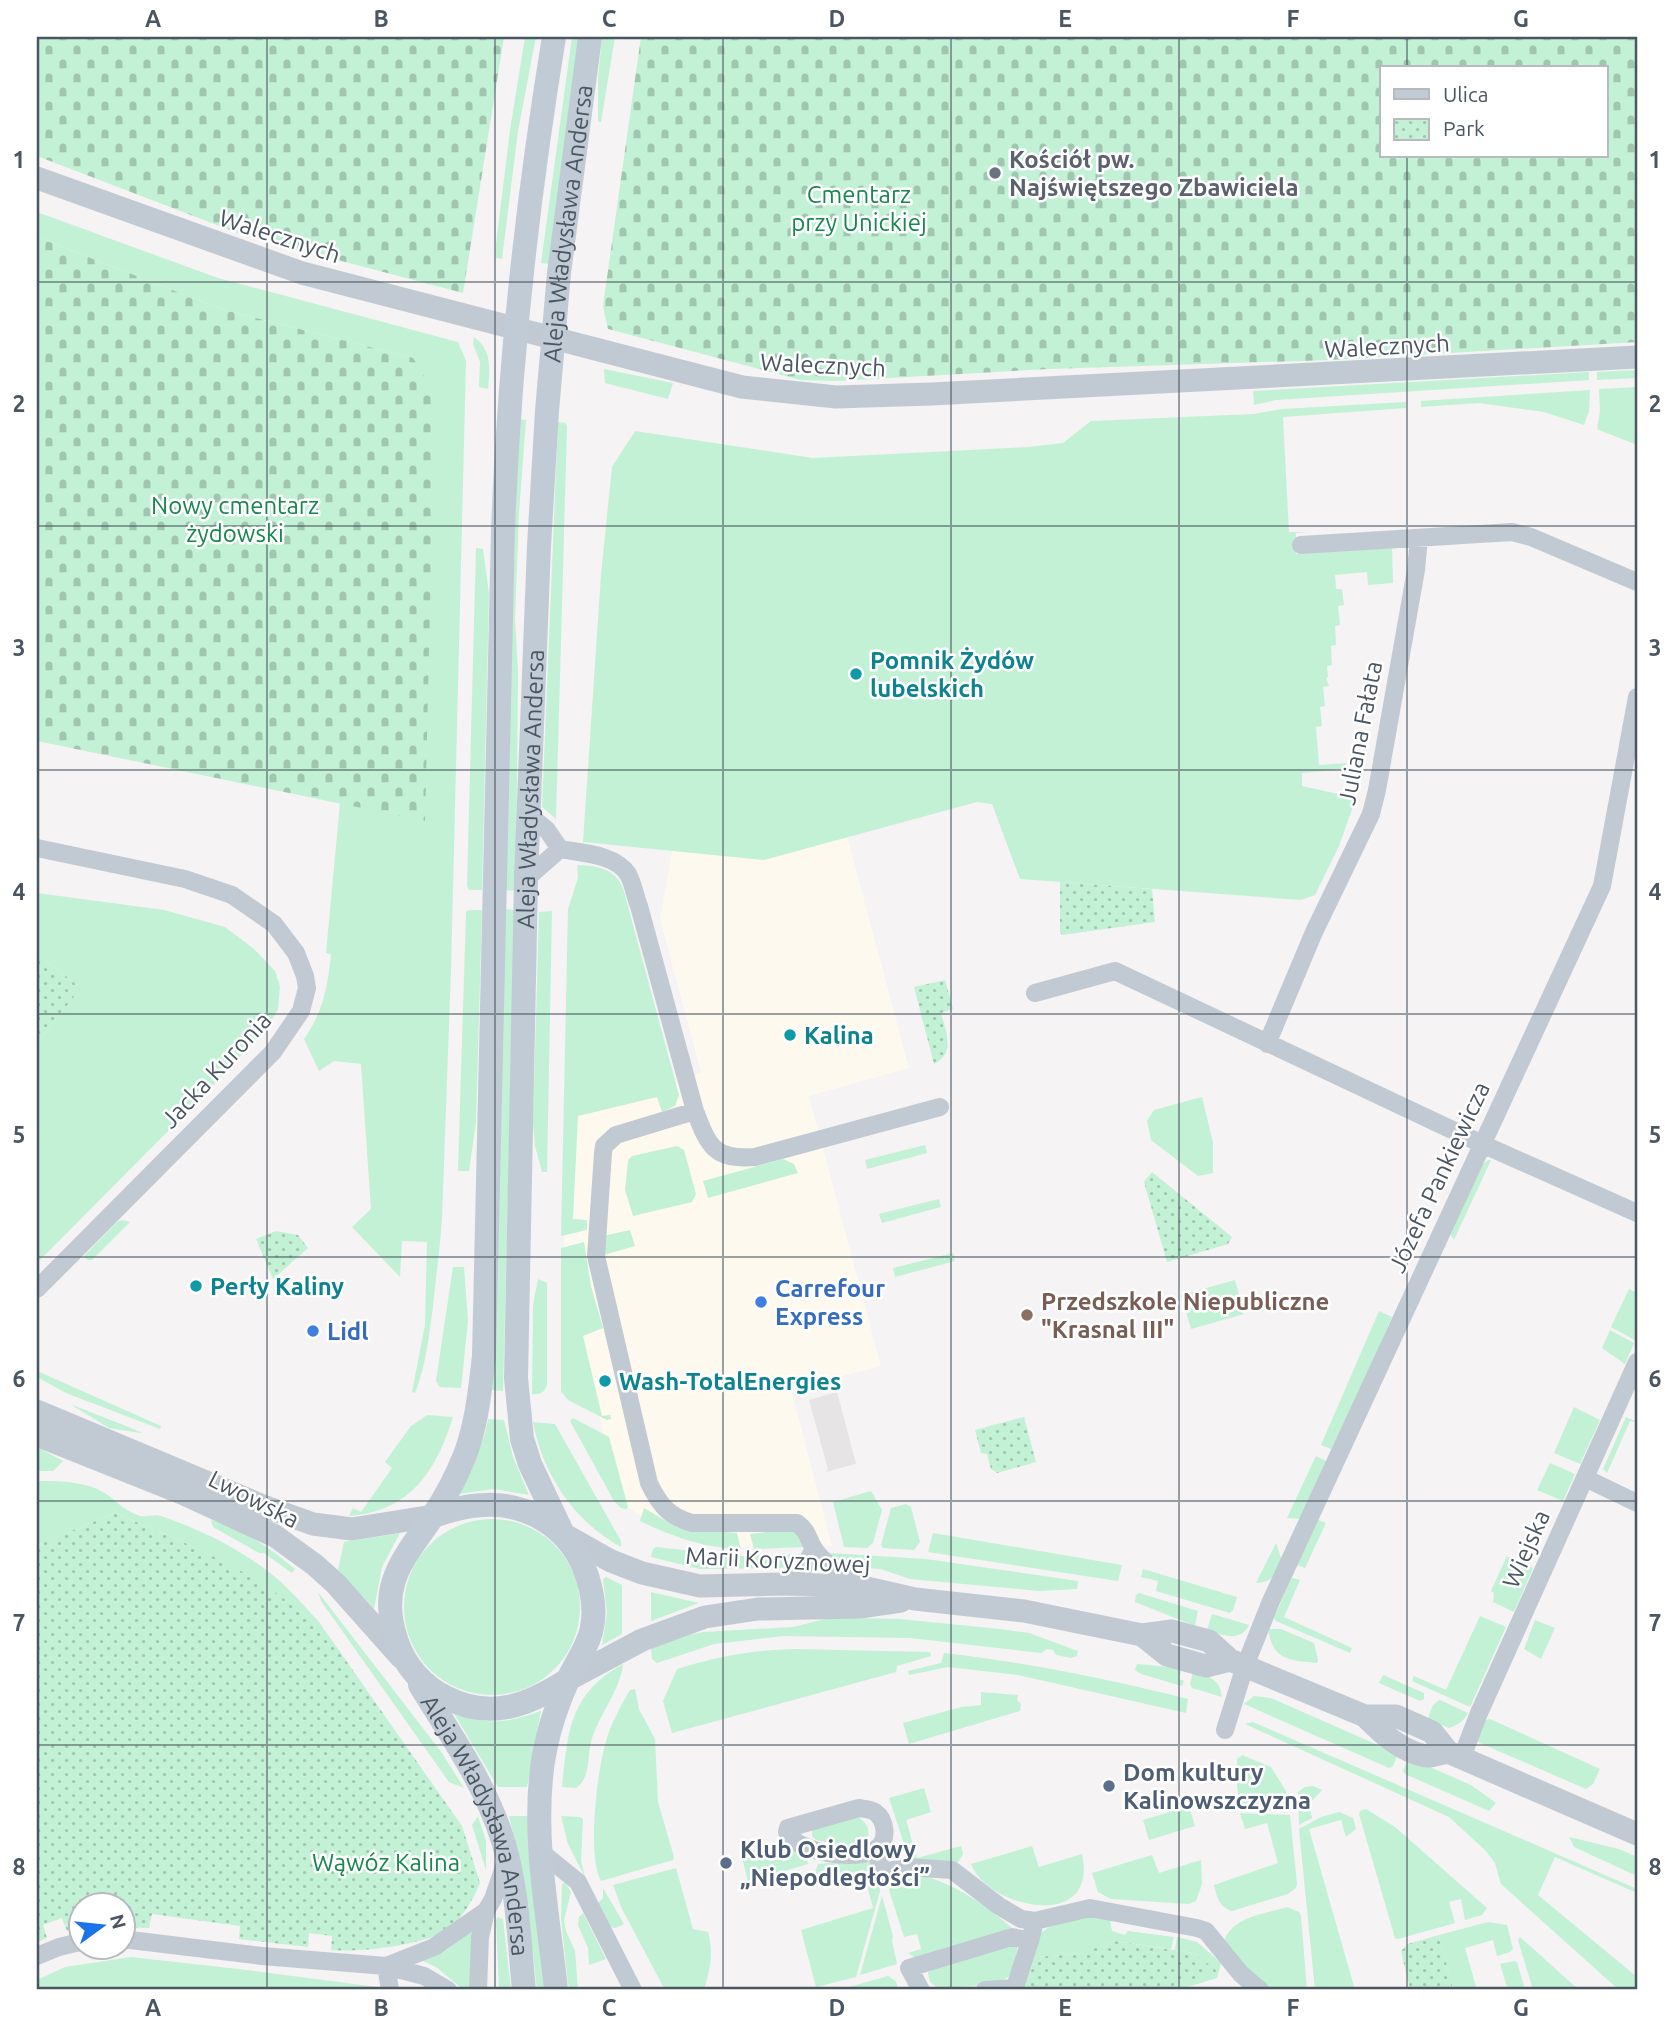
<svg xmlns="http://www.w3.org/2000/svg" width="1674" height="2027" font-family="Ubuntu,sans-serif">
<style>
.commercial{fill:#fdf9ef}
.education{fill:#e6e4e5}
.green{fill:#c3f1d5}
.cemetery{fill:url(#cemetery-stones);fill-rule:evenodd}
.park{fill:url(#park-dots)}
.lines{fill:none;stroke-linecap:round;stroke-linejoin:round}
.minor{stroke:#c1cad2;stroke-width:18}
.tertiary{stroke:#c1cad2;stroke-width:23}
.secondary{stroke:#c1cbd6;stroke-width:24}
.grid{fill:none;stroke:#4a5661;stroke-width:2;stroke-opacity:0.55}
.worship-dot{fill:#6b7280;stroke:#fff;stroke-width:2.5}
.culture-dot{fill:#0f9aa8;stroke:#fff;stroke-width:2.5}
.shop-dot{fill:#3f7fe0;stroke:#fff;stroke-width:2.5}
.education-dot{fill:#8d6e63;stroke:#fff;stroke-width:2.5}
.service-dot{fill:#5c6f8a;stroke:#fff;stroke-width:2.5}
.labels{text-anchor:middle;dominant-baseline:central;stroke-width:5;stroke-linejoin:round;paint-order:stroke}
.worship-label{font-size:24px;font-weight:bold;fill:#5b616d;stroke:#fff;text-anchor:start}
.park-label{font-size:24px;fill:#17864f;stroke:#fff}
.street-label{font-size:24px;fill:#4a5661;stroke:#fff}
.culture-label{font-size:24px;font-weight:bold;fill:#0d838f;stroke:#fff;text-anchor:start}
.shop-label{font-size:24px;font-weight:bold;fill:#366cbe;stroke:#fff;text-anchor:start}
.education-label{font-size:24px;font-weight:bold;fill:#785e54;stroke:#fff;text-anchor:start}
.service-label{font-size:24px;font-weight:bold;fill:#4e5e75;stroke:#fff;text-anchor:start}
.neatline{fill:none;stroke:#4a5661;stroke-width:2.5}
.grid-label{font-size:23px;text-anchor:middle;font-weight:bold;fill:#4a5661}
</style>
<defs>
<pattern id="cemetery-stones" width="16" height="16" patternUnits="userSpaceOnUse" patternTransform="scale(1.75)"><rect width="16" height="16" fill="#c3f1d5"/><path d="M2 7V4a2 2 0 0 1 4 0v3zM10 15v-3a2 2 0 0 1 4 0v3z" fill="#a0c6b0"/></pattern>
<pattern id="park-dots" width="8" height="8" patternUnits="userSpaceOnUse" patternTransform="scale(1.75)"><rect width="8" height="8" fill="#c3f1d5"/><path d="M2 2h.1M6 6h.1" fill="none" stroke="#a0c6b0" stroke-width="1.8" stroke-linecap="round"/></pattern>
</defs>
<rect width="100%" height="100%" fill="#f5f3f3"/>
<path class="commercial" d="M847,836l62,232 -100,28 72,270 -90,23 41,157 -100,1 -74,-19 -40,-28 -54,-244 3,-144 134,-39 -41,-154 12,-68 92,9z"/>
<path class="education" d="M837,1392l19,72 -31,8 3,-3 -19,-69z"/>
<path class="green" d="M525,37h11l-18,94 -16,128 -6,-1 -1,-6 15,-122z
M572,37h7l-30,227 -8,-1z
M602,37h13l-14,85h-3v-45z
M37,212l181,66 240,64 8,19 -15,609 -9,248c-2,30 -6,59 -9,88 -4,30 -7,59 -18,87l-3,-1 13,-67 2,-83 -25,-1 -2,36 -48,-50 19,-18 -10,-145 -27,-3 -15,10 -15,-32c19,-27 24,-53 27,-85l-5,-1 14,-150 85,17 -12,-462 -192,-49 -184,-72z
M474,337c18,13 16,31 14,52l-9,-2 1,-25 -7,-18z
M604,369l69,14 -5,16 -63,-16z
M1637,370v8l-40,2v-8z
M1589,372v8l-313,20 -22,5 -1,-14z
M1637,387v58l-40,-16 3,-18 -1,-22z
M1590,390l-1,21 -5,14 -40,-13 -65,-9 -58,4v-6z
M1406,402v6l-123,9 6,115h17l-10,1v21l96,-6 1,35 -25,2 -1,-13 -32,3 1,14h6l2,16 -6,1 2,19 -5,1 1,19 -5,1 1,19 -5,1 1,11 -2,1 3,8 -6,1 2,19 -5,1 2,19 -6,1 3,38 27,-2v6l-44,4v13l54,12 -17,48 -24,49 -14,5 -281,-21 -28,-75 -15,-2 -213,58 -181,-18 18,-267 11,-108 23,-36 178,27 216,-11 34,-4 28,-22 163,-7 28,-5z
M518,419l8,1 -7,93 -4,105 3,54 -2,219 -11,-1z
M558,422l7,1 2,3 -11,393 -14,-12z
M476,548l7,1 6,44 -7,297h-13l-2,-4z
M577,865c21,1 37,3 46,23l56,207 -4,11 -13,6 -5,-15 -79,19 -5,103 14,1v10l-26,6 7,-327 10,-31z
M37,893l127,17 61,17 29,22 21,22 5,16 -2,22 -9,16 -67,72 -165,166v-220l44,-55 -44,-34z
M504,909l11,1 -12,481 -11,-1z
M469,910h13l-6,212 -7,49h-11l8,-259z
M552,911l-5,261h-5l-7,-26 -2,-22 6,-212z
M1202,1097l11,46v30l-15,3 -47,-36 -4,-19 7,-11z
M925,1145l2,8 -60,16 -2,-9z
M677,1146l7,4 12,44 -4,8 -59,14 -8,-26 3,-30 4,-4z
M783,1159l11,5 4,9 -90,25 -5,-17z
M1488,1160h3l-37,80 -4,-6 31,-68z
M939,1199l2,8 -59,16 -3,-9z
M122,1220l8,2 -38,38h-4l-4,-4 33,-34z
M630,1230l5,16 -31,9 -1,-19z
M584,1242l7,44 12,42 -20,8 19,80 8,-1 1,4 -4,1 -39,-20 -7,-9v-143z
M953,1253l2,8 -60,16 -2,-9z
M453,1267h11l4,54 -7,67 -21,-1 -4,-6z
M538,1279l9,4v102c-3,8 -7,10 -15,9l1,-89z
M1235,1280l9,34 -53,15 -10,-34z
M1629,1289l8,4v43l-2,4 -24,-13z
M1379,1311l13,6 -58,133 -13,-5z
M1610,1330l24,13 -9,21 -23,-16z
M37,1371l124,55 -1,3 -94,-36 -29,-16z
M70,1404l71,28v1l-32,-5z
M1574,1407l26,13 -20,44 -26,-11z
M427,1415l26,2c-17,54 -42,94 -104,99l4,-8 8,4 31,-44 -7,-6 26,-36z
M1626,1417l11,5 -7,-1 -23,52 -4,-4z
M573,1418l36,19 19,70 -2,2 -5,-1 -7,-7 -44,-80z
M488,1419l16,1 9,37 16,38 -35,-6 -37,5 27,-57z
M533,1422l22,2 66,117v6c-47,-26 -78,-72 -88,-125z
M37,1448h2l24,13 -10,10h-16z
M1316,1456l12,6 -27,57 -14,-1z
M1550,1463l25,11 -12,27 -26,-11z
M37,1481c24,0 52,0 72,15 10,8 18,16 31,20 7,1 14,-2 21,0 39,13 81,34 113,60 17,14 31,31 45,46l-2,5c-56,-55 -131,-84 -202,-114l-78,32z
M871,1491l11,19 -9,33 -6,5 -23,-1 -11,-45z
M906,1504l5,3 9,35 -6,8 -31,-2 -2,-3 10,-37z
M644,1508l34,20 59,5 4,16c-37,-1 -68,-12 -101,-28z
M404 1607a88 88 0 1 1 176 0a88 88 0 1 1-176 0Z
M211,1520c31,7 59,29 84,49l-3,4 -28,-20h-5l-46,-26z
M1318,1520l8,3 -21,45 -8,-3z
M788,1529l7,1 9,17 -50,2 -4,-15z
M400,1533l-18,34 -8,42 -36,-39 6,-28z
M933,1533l189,32 -4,16 -190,-29z
M1276,1543l6,18c-6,13 -10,22 -26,22z
M656,1547l83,9 63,-2 -12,11 -9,3 -81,1 -49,-12 2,-8z
M829,1553l97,6 152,22 -1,8 -38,2 -129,-12 -30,-10 -36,-2 -8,-4z
M1507,1556l26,12 -19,44 -21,-10 1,-9 -3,-2z
M1143,1569l94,28 -4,13 -3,3 -74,-22 2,-10 -17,-4z
M606,1577l16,8v49l-20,11 5,-32 -4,-34z
M1293,1578l7,2 -16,37 68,31 -2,5 -74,-32 -2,-3 17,-39z
M318,1592l124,161 22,35 -15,-6 -128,-181z
M651,1592l48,11 -48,18z
M1139,1593l59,18 -3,15 -60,-24 1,-7z
M1212,1614l37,11c-9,18 -26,10 -42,5z
M1480,1616l26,11 -36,80 -58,-26 2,-5 32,14z
M849,1618l51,1 100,10 29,4 49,18 -1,5 -6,2 -15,-3 -3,-5 -6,-1 -6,4 -131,-15 -127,-2 -69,8 -57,19 -5,-4 -1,-11 29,-11 23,-5 90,-5 32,-8z
M1535,1620l20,8 -14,31 -17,-10z
M1268,1629h13l33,14 4,17 -1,3c-28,-3 -44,-2 -49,-34z
M797,1649l133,3 1,4 -34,10 -1,6 -224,61 -9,-32 14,-32c42,-13 76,-19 120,-20z
M944,1653c85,10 161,25 244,46l-2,14 -168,-38 -70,-8 -39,8 -1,-4 33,-8z
M623,1664c-2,25 -25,52 -32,78 -4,15 0,36 -15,46l-14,-1c6,-55 7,-93 61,-123z
M1137,1664l45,4 -3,11 5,2 -2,5 -41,-12 -6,-4z
M1193,1672c16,4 27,7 29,25l-30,-9 -2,-4z
M1383,1675l41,18v6l-4,2 -41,-18z
M635,1689l4,20 16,30 3,63 16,55 -1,3 -72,21c-14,-25 -4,-108 4,-136 5,-20 15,-38 25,-55z
M981,1692l37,3 -1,5 4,4 -1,7 -111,33 -6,-21 58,-16 20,-2z
M1254,1696l17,2 127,56 -5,12 -4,2 -145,-64z
M1440,1700l28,13c-4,8 -10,12 -19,15l-21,-9c2,-7 4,-16 12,-19z
M541,1711l-14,76h-29l-45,-75c35,14 53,11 88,-1z
M1490,1719l110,50 -7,15 -7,5 -106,-46 -3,-2 6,-20z
M1253,1722l384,167v4l-82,-36 -17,38 99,82v13h-18l-118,-106 -6,-21 -10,-13 -36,-33 -204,-93z
M1242,1755l29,12 15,24 4,20 -49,-2 -4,-22v-28z
M1409,1758l62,27 25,18 -7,8 -84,-37 -2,-3z
M1313,1786l9,4 -13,14 3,14 -13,7 -1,-33 7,-5z
M924,1788l7,24 -25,8 11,38 44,-12 2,8 -5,8 -44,-1 -5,-2 -20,-61z
M1189,1806l6,20 -46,14 -6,-20z
M1366,1809l29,18 92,81 -5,7 -17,5 -4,-21 -12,3 6,21 -57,16 -3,-1 -36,-124 2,-4z
M1339,1812l14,6 3,11 -10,8 -5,-17 -32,9 46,161h-40l-16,-161 22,-12z
M1240,1813l50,2 7,69 -1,4 -8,6 -56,17c-13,-4 -15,-14 -18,-26l64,-22 -11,-40 -22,6z
M478,1816l8,25v29l-14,-45z
M509,1816h20l16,174h-8l-12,-107z
M561,1816l19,1 3,2 -2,42 4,16 -17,-33z
M855,1816c16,5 20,28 0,30 -12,1 -27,-4 -39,-6l-4,-4v-7z
M1569,1837l50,12 18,8v19l-63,-29z
M1032,1846l7,21 43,-13c17,79 -95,54 -111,10z
M747,1850h48l11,5 2,9 -60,18 -5,-21z
M1152,1855l7,18 42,-13 1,24 -6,17 -7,3 -78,-5 -13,-7 -6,-19z
M866,1859l10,9 4,23 -24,86 -40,10 -15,-57 72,-22 -10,-38 -46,13 -1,-13 2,-6z
M676,1868l17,61 15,3c6,22 2,37 -4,58h-39l-43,-81 -9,-24z
M922,1875c36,11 62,29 90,53v3l-95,28 -9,-6 13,-4 -4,-15 -13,3 -15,-47 5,-14z
M565,1883l6,9 -7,28 2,11 9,20 3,39h-8l-2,-6 -7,-66 1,-34z
M603,1888l21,36 -9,4 -6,-1 -12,-23 6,-6z
M882,1896l11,40 -1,5 5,23 -37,11z
M1287,1907l12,5 2,4 6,74h-37l-33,-29 -13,-19c7,-25 41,-28 63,-35z
M1108,1911l4,20 13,4 3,-4 46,6 -3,12 -57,-8 -36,13 -42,3 -3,4 -6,29h-6l17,-55 11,-8z
M583,1913l23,46 -17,6 -1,-17 -10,-23 1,-8z
M498,1917l5,2 8,71h-12l-3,-70z
M1488,1922l19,3 6,24 -3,3 -13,4 -4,-16 -28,8 12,42h-28l4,-1 -14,-54z
M472,1931v59h-8l-28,-23 -13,-6 23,-11z
M1177,1937l20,5 24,21 -4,15 -39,12h-16l55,-18 -23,-19 -19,-3z
M1520,1937l59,53h-46l-15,-50z
M1012,1943l5,3c0,8 -1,22 -6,28 -11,14 -56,12 -73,14l-8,-6 -2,-9 2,-5z
M131,1957l116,13 153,20h-363v-10l28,-13z
M1514,1961l3,1 7,24 -2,4h-14l-8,-26z
M888,1976l8,5 2,9h-59z"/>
<path class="cemetery" d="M37,37h467l-41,256 -220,-58 -206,-79z
M641,37h996v305l-307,18 -281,9 -212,12 -36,-1 -193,-51 -5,-23zM1382,68h224v88h-224z
M37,237l184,72 192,49 22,35 -10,428 -388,-80z"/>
<path class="park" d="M1060,882l92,7 3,33 -93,13 -2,-3z
M37,954l44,34 -44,55z
M945,980l8,29 -12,4c5,19 15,40 -7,51l-20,-77z
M1152,1172l80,65 -4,7 -61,18 -23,-80z
M276,1231l22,4 10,13 -35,31 -17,-40z
M1024,1417l12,45 -39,11 -6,-4 -4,-15 -6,-1 -6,-23z
M115,1513c71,30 146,59 201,113l3,-4 143,204 18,57c-7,17 -16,33 -31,45 -20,17 -92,25 -118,22l1,-14 -23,-3 -1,14 -69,-8 1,-13 -88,-12 -3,14 -26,-1 -1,-23h-42v24l-13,3 -5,-13 -19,7 4,13 -10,4v-397z
M1439,1935l14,54 -43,1 -9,-39 7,-7z
M1114,1941l80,12 24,19 -56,18h-135l6,-29 3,-4 41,-3z"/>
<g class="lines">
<path class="minor" d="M1301,545l211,-13 19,5 106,45
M529,815l18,15 13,19c21,4 55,5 68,25 5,9 7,22 11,32l56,205c14,36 19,49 60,46l185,-50
M37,848l148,31 47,16 42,29 22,29 9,23 2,12 -6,23 -28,41 -236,237
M526,879l34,-30
M1035,993l80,-22 367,173 155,69
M1267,1044l47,-112 57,-118 6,-24 39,-220 3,-32
M695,1111l-79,24 -12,11 -1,7 -7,103 53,227c10,21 20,34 43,40h105c13,10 10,16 18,27 10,15 29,26 43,36
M1585,1478l52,25
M792,1584l8,-10 14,-25
M1225,1730l20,-64 26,-65 331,-715 35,-189
M1462,1757l17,-44 158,-351
M859,1808c6,1 11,1 16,4 11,8 14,29 1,37 -18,13 -79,4 -89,-17l1,-4z
M875,1851l8,21 25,-5 44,3 47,36 22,13 14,2 55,-13 107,20 9,3 35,43 19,16
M541,1852l37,30 55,108
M122,1939l140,17 124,10 48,-19 52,-36
M37,1956l22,-9 21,-5
M386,1966l38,10 24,14
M386,1966l4,24
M478,1990l2,-53 6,-26 7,-12 13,-38
M921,1990l-12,-22 103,-31 18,4 5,-20
M985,1990l30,-2
M1014,1990l16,-49"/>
<path class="tertiary" d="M37,178l265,95 440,114 94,10 96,-3 705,-37
M37,1411l226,95 50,18 39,5 81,-13
M37,1435l145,58 93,43 40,29 21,19 65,73
M563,1534l48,27 31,12 58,13 84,-2 74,2 57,13 109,12 118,24 30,-4 37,10 21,19 135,56h31l36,16 16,20 189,82
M1142,1635l25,20 39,11 24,-6
M569,1679l73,-39 63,-23 53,-8 102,-2 41,-6
M1365,1716c17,17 35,35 61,40 6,1 15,-3 22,-4"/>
<g class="secondary">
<path d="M554,37c-27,165 -45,327 -51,494l-19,825c-4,34 -7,67 -19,99 -8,20 -20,43 -32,61 -30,44 -56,69 -36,126 8,24 26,44 48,55 46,24 84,8 124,-18"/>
<path d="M433,1516c16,-5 34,-11 52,-11 42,-2 81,21 98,60 9,22 14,44 8,67 -5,18 -16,32 -23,48 -14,31 -24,64 -27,98 -7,70 8,142 15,212"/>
<path id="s1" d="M563,1534l-33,-70 -8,-25 -6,-61 10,-499 13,-333 8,-135 12,-138 31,-236"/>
<path id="s2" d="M420,1685c30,49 66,100 83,156 15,48 16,100 21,149"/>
</g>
</g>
<path class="grid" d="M267,37v1953M495,37v1953M723,37v1953M951,37v1953M1179,37v1953M1407,37v31M1407,156v1834M37,282h1600M37,526h1600M37,770h1600M37,1014h1600M37,1257h1600M37,1501h1600M37,1745h1600"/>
<circle class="worship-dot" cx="995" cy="173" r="7"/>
<g class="culture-dot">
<circle cx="856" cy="674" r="7"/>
<circle cx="790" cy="1035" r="7"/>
<circle cx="196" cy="1286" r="7"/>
<circle cx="605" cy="1381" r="7"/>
</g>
<g class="shop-dot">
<circle cx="761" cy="1302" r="7"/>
<circle cx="313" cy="1331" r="7"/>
</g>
<circle class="education-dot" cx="1027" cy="1315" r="7"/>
<g class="service-dot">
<circle cx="1109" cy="1786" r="7"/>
<circle cx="726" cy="1863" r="7"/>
</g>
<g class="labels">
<g class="worship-label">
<text x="1009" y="159">Kościół pw.<tspan x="1009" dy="28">Najświętszego Zbawiciela</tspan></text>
</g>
<g class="park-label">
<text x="859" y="194">Cmentarz<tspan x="859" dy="28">przy Unickiej</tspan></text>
<text x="235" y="505">Nowy cmentarz<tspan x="235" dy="28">żydowski</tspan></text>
<text x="386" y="1862">Wąwóz Kalina</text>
</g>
<g class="street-label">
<text stroke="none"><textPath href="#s1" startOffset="1321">Aleja Władysława Andersa</textPath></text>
<text transform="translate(280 236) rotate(18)">Walecznych</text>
<text transform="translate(1387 346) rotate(-3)">Walecznych</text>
<text transform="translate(823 365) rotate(3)">Walecznych</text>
<text transform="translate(1360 733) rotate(-79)">Juliana Fałata</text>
<text stroke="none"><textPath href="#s1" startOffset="754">Aleja Władysława Andersa</textPath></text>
<text transform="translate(216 1070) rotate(-47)">Jacka Kuronia</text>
<text transform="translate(1439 1177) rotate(-65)">Józefa Pankiewicza</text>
<text transform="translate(254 1499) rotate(27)">Lwowska</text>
<text transform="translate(1526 1549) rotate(-66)">Wiejska</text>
<text transform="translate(778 1560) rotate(3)">Marii Koryznowej</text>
<text stroke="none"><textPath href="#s2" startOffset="154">Aleja Władysława Andersa</textPath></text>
</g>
<g class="culture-label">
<text x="870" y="660">Pomnik Żydów<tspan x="870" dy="28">lubelskich</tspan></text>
<text x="804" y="1035">Kalina</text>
<text x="210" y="1286">Perły Kaliny</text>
<text x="619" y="1381">Wash-TotalEnergies</text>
</g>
<g class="shop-label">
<text x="775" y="1288">Carrefour<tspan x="775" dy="28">Express</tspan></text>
<text x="327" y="1331">Lidl</text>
</g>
<g class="education-label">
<text x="1041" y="1301">Przedszkole Niepubliczne<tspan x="1041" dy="28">"Krasnal III"</tspan></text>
</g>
<g class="service-label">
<text x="1123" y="1772">Dom kultury<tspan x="1123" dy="28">Kalinowszczyzna</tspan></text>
<text x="740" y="1849">Klub Osiedlowy<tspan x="740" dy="28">„Niepodległości”</tspan></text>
</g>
</g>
<rect width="1674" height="2027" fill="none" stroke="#ffffff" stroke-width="77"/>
<rect x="1380" y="66" width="228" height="91" fill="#ffffff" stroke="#b7bbc0" stroke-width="2"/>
<rect x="1394" y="89" width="35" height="10" fill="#c1cbd6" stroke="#b7bbc0" stroke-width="2"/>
<text x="1443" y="102" font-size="21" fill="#4a5661">Ulica</text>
<rect x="1394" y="119" width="35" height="21" fill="url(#park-dots)" stroke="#b7bbc0" stroke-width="2"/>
<text x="1443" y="136" font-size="21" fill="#4a5661">Park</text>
<g transform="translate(102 1926) rotate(75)"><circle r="33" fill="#ffffff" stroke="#b7bbc0" stroke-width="2"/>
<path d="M0-5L12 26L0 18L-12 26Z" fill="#1a73e8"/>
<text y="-10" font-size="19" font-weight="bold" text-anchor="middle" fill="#4a5661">N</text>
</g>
<rect x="38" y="38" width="1598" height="1950" class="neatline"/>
<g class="grid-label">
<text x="153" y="27">A</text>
<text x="381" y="27">B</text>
<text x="609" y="27">C</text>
<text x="837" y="27">D</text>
<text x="1065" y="27">E</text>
<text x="1293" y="27">F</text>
<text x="1521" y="27">G</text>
<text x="19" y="168">1</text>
<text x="1655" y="168">1</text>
<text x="19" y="412">2</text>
<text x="1655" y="412">2</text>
<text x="19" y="656">3</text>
<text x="1655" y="656">3</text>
<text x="19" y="900">4</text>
<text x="1655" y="900">4</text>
<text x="19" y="1143">5</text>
<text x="1655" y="1143">5</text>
<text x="19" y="1387">6</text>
<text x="1655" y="1387">6</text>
<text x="19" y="1631">7</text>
<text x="1655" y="1631">7</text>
<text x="19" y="1875">8</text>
<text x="1655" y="1875">8</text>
<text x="153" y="2016">A</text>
<text x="381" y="2016">B</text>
<text x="609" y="2016">C</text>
<text x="837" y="2016">D</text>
<text x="1065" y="2016">E</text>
<text x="1293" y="2016">F</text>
<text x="1521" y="2016">G</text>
</g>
</svg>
